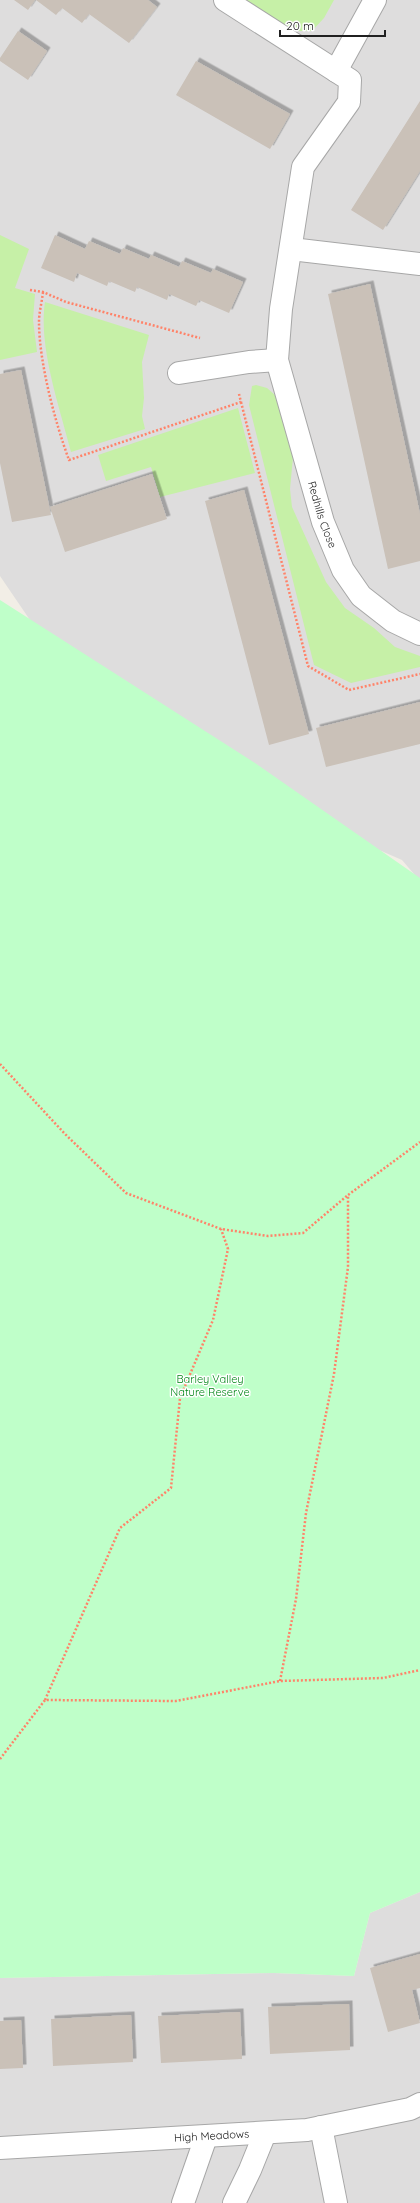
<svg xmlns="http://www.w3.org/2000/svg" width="420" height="2203" font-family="Quicksand,sans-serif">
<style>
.residential{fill:#dedddd}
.grass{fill:#c6f0a7}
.park{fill:#bfffc9}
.building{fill:#cac1b8;filter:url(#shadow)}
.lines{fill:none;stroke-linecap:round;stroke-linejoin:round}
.minor-casing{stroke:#a7a7a7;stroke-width:24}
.path{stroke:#ff8369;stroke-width:2.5;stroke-dasharray:2 2;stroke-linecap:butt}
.minor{stroke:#fff;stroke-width:22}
.labels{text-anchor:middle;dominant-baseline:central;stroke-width:3;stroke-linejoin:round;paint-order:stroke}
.street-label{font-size:11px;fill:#202020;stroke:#fff}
.park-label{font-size:11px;fill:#028616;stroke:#fff}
</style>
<defs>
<filter id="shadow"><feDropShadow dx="3.5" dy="-3.5" stdDeviation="0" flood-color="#0004"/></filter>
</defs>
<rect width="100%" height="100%" fill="#f2eee6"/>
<path class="residential" d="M0,0h420v881l-18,-21 -197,-86 -143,-107 -62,-91z
M420,1892v311h-420v-225l274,-5 80,3 16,-63z"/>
<path class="grass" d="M244,0h90l-10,18 -12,13h-16l-25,-13z
M0,235l29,14 -14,39 20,6 -2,26 4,32 -37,8z
M45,302l104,33 -7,27 2,36 -2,18 3,13 -74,23c-11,-44 -33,-105 -26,-150z
M256,385l11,3 8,7 10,20 8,42 -3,32 2,18 34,75 19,26 29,20 21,19 25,9v11l-69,16 -37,-18 -65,-260 3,-19z
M238,408l17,65 -95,24 -9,-30 -45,14 -8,-26z"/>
<path class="park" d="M0,600l255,163 165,115v1014l-50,21 -16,63 -80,-3 -274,5z"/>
<path class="building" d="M14,0h21l-7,10z
M36,0h112l9,7 -28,36 -40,-29 -7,9 -20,-15 -6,7z
M18,31l29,20 -19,29 -28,-19v-3z
M196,61l94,53 -20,35 -94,-54z
M420,101v70l-37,59 -32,-20z
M55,235l30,14 4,-8 31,13 3,-6 26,11 2,-4 28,12 3,-6 29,12 2,-4 30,13 -14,31 -30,-13 -3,6 -27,-12 -2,6 -30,-13 -2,5 -26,-11 -2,5 -30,-13 -3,9 -33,-14z
M370,284l50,230v47l-32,8 -60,-275z
M21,370l30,145 -39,7 -12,-59v-89z
M152,474l15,45 -102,33 -15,-45z
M244,490l65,244 -40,11 -64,-244z
M420,702v42l-94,23 -10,-39z
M420,1954v34l-8,2 8,33 -32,9 -18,-64z
M349,2004l1,46 -80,4 -2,-47z
M240,2012l2,47 -81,4 -3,-47z
M131,2015l2,47 -80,4 -2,-47z
M21,2020l2,48 -23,1v-48z"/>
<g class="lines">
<g class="minor-casing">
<g id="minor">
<path id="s1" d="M225,0l125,80 -1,22 -46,65 -22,142 -4,51 46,162 20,48 18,26 32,25 27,13"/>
<path d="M336,71l39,-71"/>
<path d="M291,249l129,15"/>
<path d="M179,373l70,-11 28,-2"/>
<path d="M321,2127l15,76"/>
<path id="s2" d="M0,2148l307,-18 103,-21 10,-5"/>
<path d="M183,2203l23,-66"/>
<path d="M234,2203l16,-33 15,-37"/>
</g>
</g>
<path class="path" d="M30,290l13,2 23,10 134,36
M43,292c-1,10 -4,20 -4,30 0,40 16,100 30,138l172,-58 -2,-8
M241,402l67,264 41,24 71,-16
M0,1064l65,70 61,59 95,36 47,7 35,-3 45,-38
M280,1681l16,-82 10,-86 28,-139 14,-107v-72l72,-53
M45,1700l75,-172 51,-40 9,-90 33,-78 15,-71 -7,-20
M0,1759l45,-59 131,1 104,-20 103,-3 37,-8"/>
<use href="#minor" class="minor"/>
</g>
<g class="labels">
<g class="street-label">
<text stroke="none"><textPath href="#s1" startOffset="606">Redhills Close</textPath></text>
<text stroke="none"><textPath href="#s2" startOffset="212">High Meadows</textPath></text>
</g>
<g class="park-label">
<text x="210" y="1379">Barley Valley<tspan x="210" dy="13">Nature Reserve</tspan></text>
</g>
</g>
<path d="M280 30v6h105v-6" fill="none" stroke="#202020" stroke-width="2"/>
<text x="286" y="30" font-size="12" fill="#202020" stroke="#ffffff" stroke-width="3" paint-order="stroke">20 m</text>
</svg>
